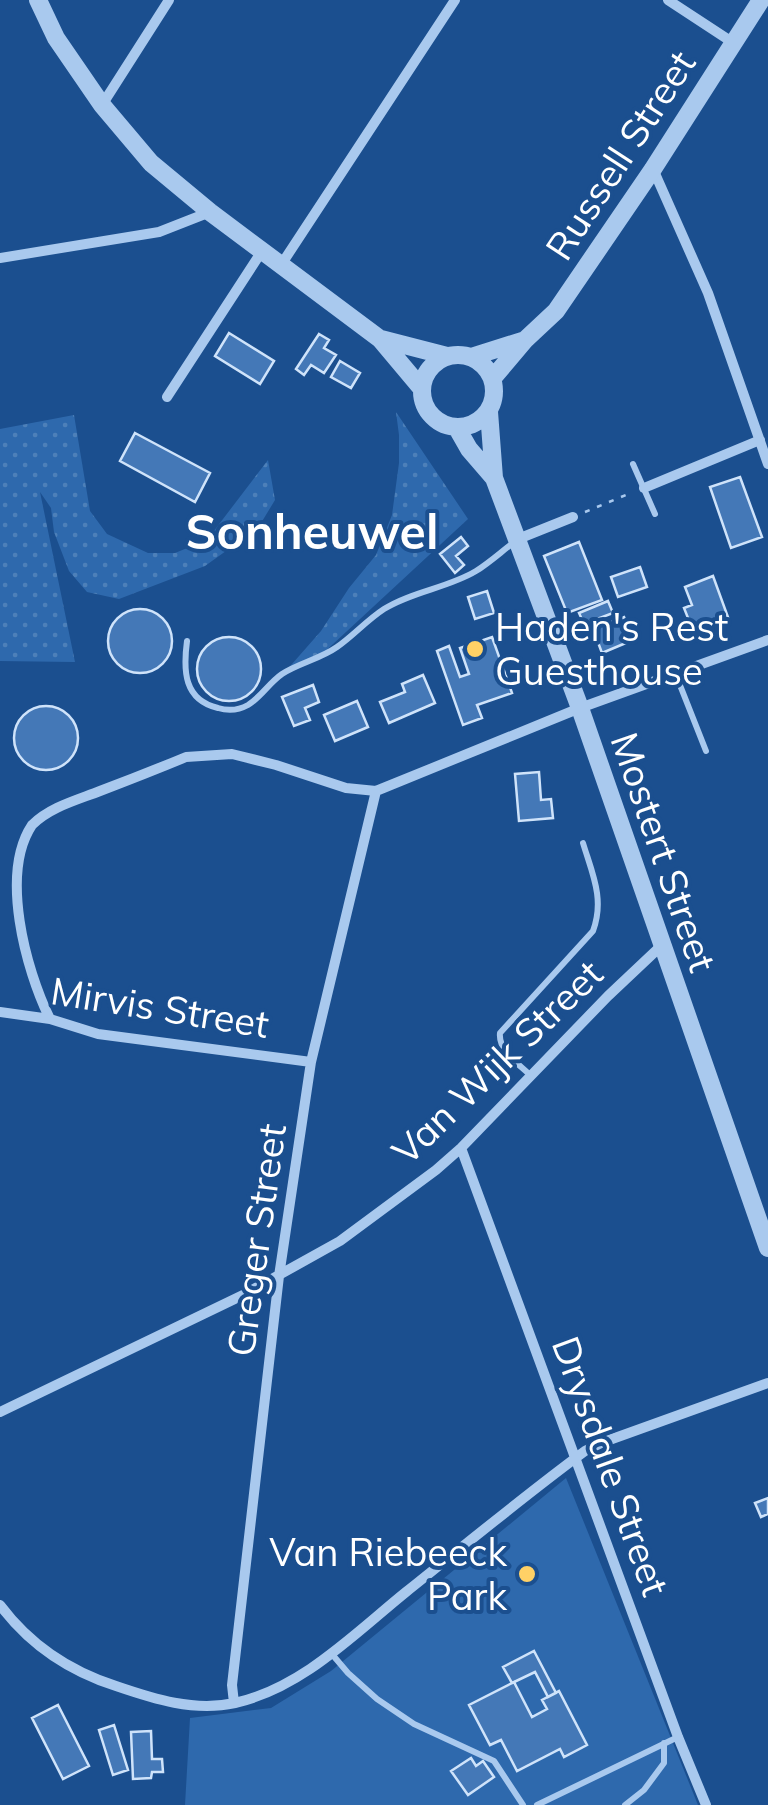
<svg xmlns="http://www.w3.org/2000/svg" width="768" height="1805" font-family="Mulish,sans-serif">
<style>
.grass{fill:url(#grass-dots)}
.pitch{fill:#2e69ad}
.building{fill:#4478b7;stroke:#cfe3fa;stroke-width:2.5}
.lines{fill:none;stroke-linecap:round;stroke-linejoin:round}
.path{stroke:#a9c9ee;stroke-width:2.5;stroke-dasharray:5 8;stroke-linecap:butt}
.service{stroke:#a9c9ee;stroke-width:6}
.minor{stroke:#a9c9ee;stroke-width:10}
.tertiary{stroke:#a9c9ee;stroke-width:18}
.poi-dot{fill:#ffd166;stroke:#1b4f8f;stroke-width:4}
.labels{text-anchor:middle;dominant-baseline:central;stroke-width:8;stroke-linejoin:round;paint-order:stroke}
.street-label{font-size:38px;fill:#fff;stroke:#1b4f8f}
.poi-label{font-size:38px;fill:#fff;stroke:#1b4f8f;text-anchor:start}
.district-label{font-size:48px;font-weight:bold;fill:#fff;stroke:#1b4f8f}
</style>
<defs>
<pattern id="grass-dots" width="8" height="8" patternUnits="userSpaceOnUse" patternTransform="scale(2.5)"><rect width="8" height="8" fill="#2e69ad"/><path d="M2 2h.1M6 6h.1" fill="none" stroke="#4d80b9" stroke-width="1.8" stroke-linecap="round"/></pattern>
</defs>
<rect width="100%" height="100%" fill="#1b4f8f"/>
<path class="grass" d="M396,412l72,107 -149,138 -34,15 36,-41 28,-43 27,-33 16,-40 7,-52v-28z
M74,415l16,96 17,23 41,19h27l32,-13 61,-80 7,40 -17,28 -53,38 -86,33 -32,-7 -18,-21 -15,-39 -3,-24 -11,-16 35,170 -75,-1v-232z"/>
<path class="pitch" d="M566,1478l132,327h-513l5,-87 81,-10 60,-37z"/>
<path class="building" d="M229,333l45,28 -14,23 -45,-28z
M319,334l10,6 -5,8 12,7 -12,18 -13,-8 -7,10 -8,-6z
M340,361l20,12 -9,15 -20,-11z
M135,433l75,40 -15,29 -75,-41z
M740,477l22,60 -31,11 -21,-61z
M461,537l7,9 -12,10 8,9 -9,8 -15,-19z
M579,542l23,58 -35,13 -23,-57z
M640,567l7,20 -29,10 -7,-20z
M713,576l16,44 -35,13 -10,-25 8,-3 -7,-18z
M487,591l7,22 -19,6 -7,-22z
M608,601l5,12 -29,11 -5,-11z
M108 641a32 32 0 1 1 64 0a32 32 0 1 1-64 0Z
M624,617l9,23 -31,13 -9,-24z
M492,637l20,56 -35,12 5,13 -19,7 -26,-74 12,-5 11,31 9,-3 -9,-26z
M197 669a32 32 0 1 1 64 0a32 32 0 1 1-64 0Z
M423,675l12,28 -46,20 -9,-21 25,-10 -3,-8z
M313,685l6,17 -14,6 5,12 -16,6 -12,-29z
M357,701l11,26 -33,14 -11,-26z
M14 738a32 32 0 1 1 64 0a32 32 0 1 1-64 0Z
M539,772l2,28 10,-1 2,19 -34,3 -4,-47z
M768,1498v16l-7,3 -6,-14z
M534,1651l22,42 -8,4 -13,-25 -23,11 -9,-16z
M514,1682l18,35 15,-8 -5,-9 17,-9 28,54 -23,12 -4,-8 -43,22 -16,-31 -11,5 -21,-40z
M58,1705l31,61 -26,13 -31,-61z
M114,1725l14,45 -15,5 -14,-45z
M151,1731l1,28h10l1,13h-11l-1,6 -18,1 -2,-47z
M471,1758l5,8 7,-5 11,16 -26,18 -17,-24z"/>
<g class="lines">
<path class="path" d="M585,512l48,-20"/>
<path class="service" d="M633,464l22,50
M187,641c-4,30 -3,59 31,67 10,3 21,2 30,-3 13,-8 21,-22 34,-31 17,-11 38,-15 55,-27 16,-11 30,-27 47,-38 29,-18 64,-21 92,-38 13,-8 25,-19 37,-28
M676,675l30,76
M531,1076c-12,-12 -33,-25 -31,-43l93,-102c12,-32 -1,-58 -10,-88
M331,1653l17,20 29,26 37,25 80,37 29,44
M537,1805l141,-68
M625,1805l19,-15 20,-27v-20"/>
<path class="minor" d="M668,0l64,42
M102,105l67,-105
M653,169l55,124 60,171
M0,258l159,-26 51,-20
M281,265l174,-265
M167,397l95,-146
M644,488l116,-48
M518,539l55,-22
M0,1012l50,7 48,15 213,28
M50,1019c-25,-51 -50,-146 -18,-194 18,-18 45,-25 68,-34 29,-11 57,-22 86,-34l46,-3 44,11 70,23 30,3 204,-83 188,-68
M461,1148l217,589 28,68
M0,1412l243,-117 97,-54 96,-71 25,-22 147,-152 53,-50
M0,1605c30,40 69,66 116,81 38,13 78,26 119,17 67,-15 119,-69 171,-111 59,-47 118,-96 179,-141l16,-8 167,-60
M234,1703l-2,-18 47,-409 32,-214 65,-271"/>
<path class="tertiary" d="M38,0l18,38 46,67 49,58 59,49 170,127 42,50
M381,339l66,17
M422 391a36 36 0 1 1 72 0a36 36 0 1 1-72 0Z
M471,357l54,-17
M492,379l33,-39 31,-29 97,-142 108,-169
M489,412l5,66 86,230 188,540
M457,428l12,21 25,29"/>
</g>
<g class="poi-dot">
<circle cx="475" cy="649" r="10"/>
<circle cx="527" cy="1574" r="10"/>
</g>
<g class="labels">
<g class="street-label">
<text transform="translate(620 155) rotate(-57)">Russell Street</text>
<text transform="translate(664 852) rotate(71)">Mostert Street</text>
<text transform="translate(160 1007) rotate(9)">Mirvis Street</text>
<text transform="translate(497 1062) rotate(-44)">Van Wijk Street</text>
<text transform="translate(256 1240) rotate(-82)">Greger Street</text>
<text transform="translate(611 1466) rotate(70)">Drysdale Street</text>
</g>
<g class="poi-label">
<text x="495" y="627">Haden's Rest<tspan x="495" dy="44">Guesthouse</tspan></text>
<text x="507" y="1552" text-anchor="end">Van Riebeeck<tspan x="507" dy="44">Park</tspan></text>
</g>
<g class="district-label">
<text x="312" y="531">Sonheuwel</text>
</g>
</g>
</svg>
